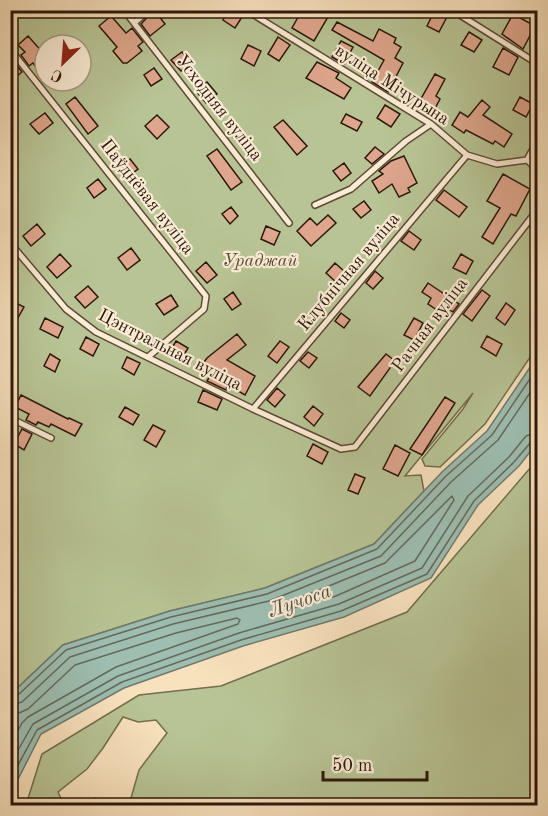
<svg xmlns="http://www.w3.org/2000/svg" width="548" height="816" font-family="'Old Standard TT',serif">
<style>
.green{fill:#b8c495;stroke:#726e4f;stroke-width:1.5;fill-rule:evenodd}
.water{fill:#9dbeb1;stroke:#707b6e;stroke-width:1.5}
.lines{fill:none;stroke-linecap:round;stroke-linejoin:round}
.shore{stroke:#646a5d;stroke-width:1.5}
.building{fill:#dea68d;stroke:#2c1709;stroke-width:1.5}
.lane-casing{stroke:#5f4a36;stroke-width:8}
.lane{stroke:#faecd5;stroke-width:5}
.labels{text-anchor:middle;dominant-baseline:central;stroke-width:4.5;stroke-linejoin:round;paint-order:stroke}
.street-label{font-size:18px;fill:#2c1709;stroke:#faecd5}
.park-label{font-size:18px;font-style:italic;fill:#564b33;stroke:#faecd5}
.water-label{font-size:20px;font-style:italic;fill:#545144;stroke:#faecd5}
</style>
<rect width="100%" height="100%" fill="#f8e2be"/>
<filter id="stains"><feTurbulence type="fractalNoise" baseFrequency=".00333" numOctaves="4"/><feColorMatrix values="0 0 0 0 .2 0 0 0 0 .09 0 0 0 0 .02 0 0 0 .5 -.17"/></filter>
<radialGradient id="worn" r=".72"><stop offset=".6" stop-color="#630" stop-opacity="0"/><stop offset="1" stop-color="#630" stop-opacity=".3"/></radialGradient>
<path class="green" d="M11,11h526v336l-52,77 -45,43 -15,-1 -3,-7 41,-50 10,-16 -68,83 16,-1 3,16 -50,53 -109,44 -95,23 -107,34 -52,49zM45,45h36v36h-36z
M537,460v345h-408l10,-35 28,-37 -11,-13 -18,2 -15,-5 -20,31 -16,21 -29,23 6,13 18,-2 13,-5 1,7h-70l16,-51 97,-59 82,-9 186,-74z"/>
<path class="water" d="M537,357v86l-18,23 -41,39 -47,73 -87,39 -101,29 -119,42 -83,46 -30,59v-99l52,-49 107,-34 95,-23 109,-44 68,-72 45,-41z"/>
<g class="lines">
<path class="shore" d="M452,496l2,4 -39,61 -79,35 -49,14 -3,-2 1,-4 100,-41z
M10,698l7,-2 49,-46 105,-33 96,-23 110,-45 69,-73 46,-41 46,-68
M10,705l12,-3 48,-45 103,-33 96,-23 112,-45 70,-74 47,-42 40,-59
M10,714l9,-1 9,-4 47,-44 101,-32 61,-15 3,2 -2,4 -122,43 -88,50 -6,6 -12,22
M10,764l23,-40 85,-48 121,-43 100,-29 83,-36 46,-72 41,-39 17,-21 12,-4
M10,780l27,-50 85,-48 119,-42 100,-29 86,-37 47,-73 40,-39 17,-20 7,-2"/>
</g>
<path class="building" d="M154,10l11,14 -15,12 -9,-12z
M228,10l14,7 -7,11 -12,-8z
M302,10h30l-18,31 -22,-13z
M435,10h12l2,3 -10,19 -12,-6z
M513,14l22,12 -12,23 -21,-15z
M111,16l15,17 6,-5 11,14 -5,4 4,5 -15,12h-4l-10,-12 4,-4 -18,-21z
M337,22l36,19 6,-12 17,9 -2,5 7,4 -6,11 8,5 -15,29 -16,-10 12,-22 -52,-30z
M469,32l13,8 -8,12 -13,-7z
M28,36l17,19v4l-9,8 -3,-4 -4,3 -8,-11 4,-3 -7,-7z
M278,37l12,8 -11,16 -11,-7z
M341,41l12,6 -9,17 -12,-7z
M248,45l13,6 -7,15 -13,-7z
M503,48l15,9 -9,18 -16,-8z
M182,52l9,11 -10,8 -10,-11z
M14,62l8,10 -12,10v-18z
M317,62l22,11 -3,5 15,10 -7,11 -38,-21z
M154,68l8,11 -11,7 -7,-11z
M435,74l10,5 -9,17 4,3 -7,13 -15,-8z
M207,82l10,12 -11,9 -10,-12z
M75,97l23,29 -10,8 -22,-30z
M520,97l13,7 -7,13 -13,-7z
M482,100l8,7 -7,8 29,19 -8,13 -9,-6 -2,3 -27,-14 -2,3 -12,-8 8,-13 8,5z
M385,105l15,9 -9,13 -14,-9z
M45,113l8,10 -14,11 -9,-10z
M346,114l16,8 -5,9 -16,-8z
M157,115l12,12 -12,12 -12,-13z
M283,120l24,26 -10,9 -23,-28z
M375,147l9,7 -12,10 -7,-6z
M217,149l25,33 -11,8 -24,-34z
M404,156l13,27 -9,5 2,4 -11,5 -7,-13 -13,9 -7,-12 11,-7 -4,-3 12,-10z
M130,159l8,10 -13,10 -8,-10z
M344,163l7,10 -10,8 -8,-10z
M503,174l27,15 -14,27 -5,-2 -18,30 -11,-7 18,-29 -13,-7z
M98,179l8,10 -12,9 -7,-10z
M444,190l23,17 -8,10 -23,-17z
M364,201l7,9 -10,8 -8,-9z
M231,207l7,9 -8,8 -8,-10z
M328,215l8,8 -25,23 -14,-15 13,-13 7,7z
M37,224l8,10 -14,12 -8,-10z
M266,226l14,6 -6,13 -13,-6z
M409,231l12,9 -7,10 -13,-9z
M131,248l9,12 -13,10 -9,-12z
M60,254l11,12 -14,12 -10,-11z
M461,254l12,7 -7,13 -13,-6z
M206,262l11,13 -10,8 -11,-12z
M335,263l10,9 -9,10 -10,-9z
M375,271l8,7 -10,11 -7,-6z
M428,283l31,21 -6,8 -12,-8 -4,6 -9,-6 3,-6 -9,-6z
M88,286l10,11 -13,11 -10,-11z
M482,290l8,6 -18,25 -9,-7z
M233,292l8,12 -9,6 -8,-11z
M171,295l7,11 -14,9 -8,-11z
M10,300l14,7 -14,25z
M506,303l9,7 -10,15 -9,-7z
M341,313l9,7 -6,8 -9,-7z
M45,318l18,9 -5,11 -18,-9z
M414,318l9,5 -9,17 -10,-5z
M237,334l9,11 -19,15 28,16 -10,19 -17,-10 -2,5 -19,-9 3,-5 -11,-7 8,-11z
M487,336l15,8 -6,12 -15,-9z
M86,337l13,7 -6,12 -13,-7z
M176,341l12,7 -7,12 -12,-7z
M280,341l9,6 -12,16 -9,-7z
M308,352l9,6 -8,10 -9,-7z
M50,354l10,6 -5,12 -11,-6z
M386,354l9,7 -25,35 -12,-9z
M127,357l13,6 -6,12 -12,-7z
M277,388l8,7 -10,12 -8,-7z
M203,390l19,9 -5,11 -19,-8z
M21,395l47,24 1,-1 13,6 -7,12 -24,-12 -2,3 -11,-5 -2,3 -10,-5 3,-6 -14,-7z
M445,397l10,6 -33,52 -12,-6z
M313,406l10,8 -9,12 -10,-9z
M125,407l14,8 -6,10 -14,-8z
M153,425l12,6 -9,16 -12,-7z
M22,429l10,5 -8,16 -10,-6z
M313,444l15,8 -6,12 -15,-8z
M395,445l15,8 -12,23 -15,-7z
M355,474l10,4 -7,16 -10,-4z"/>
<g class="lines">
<g class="lane-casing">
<path id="lane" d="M124,10l165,213
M246,10l185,114 36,31 30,9 30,-4
M452,10l86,54
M134,23l15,-13
M10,49l196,247 -2,13 -56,48
M527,160l11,-20
M527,160l11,10
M315,205l36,-16 55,-48 25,-17
M10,243l56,66 30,23 157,77 88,40 14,-2 183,-238
M253,409l214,-254
M10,418l41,20"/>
</g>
<use href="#lane" class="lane"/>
</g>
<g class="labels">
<g class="street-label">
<text transform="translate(392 85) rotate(33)">вуліца Мічурына</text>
<text transform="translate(219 108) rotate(52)">Усходняя вуліца</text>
<text transform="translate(147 197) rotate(52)">Паўднёвая вуліца</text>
<text transform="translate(349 272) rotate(-50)">Клубнічная вуліца</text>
<text transform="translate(430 325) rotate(-53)">Рачная вуліца</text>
<text transform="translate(170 350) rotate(27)">Цэнтральная вуліца</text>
</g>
<g class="park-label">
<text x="260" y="261">Ураджай</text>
</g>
<g class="water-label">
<text transform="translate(300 602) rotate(-19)">Лучоса</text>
</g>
</g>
<rect width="548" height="816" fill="none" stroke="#f8e2be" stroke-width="36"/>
<rect x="12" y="12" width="524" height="792" fill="none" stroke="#2c1709" stroke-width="3"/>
<rect x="18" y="18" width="512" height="780" fill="none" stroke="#2c1709" stroke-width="1.5"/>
<g transform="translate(63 63) rotate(205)"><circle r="28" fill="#faecd5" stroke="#a89783" stroke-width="1.5"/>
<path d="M0-4.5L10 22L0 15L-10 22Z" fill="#8f2418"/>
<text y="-9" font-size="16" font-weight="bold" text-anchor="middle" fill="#2c1709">С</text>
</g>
<path d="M323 771v9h104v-9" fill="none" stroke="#2c1709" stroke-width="3"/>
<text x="332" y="771" font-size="18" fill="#2c1709" stroke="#faecd5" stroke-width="4.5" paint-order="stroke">50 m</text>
<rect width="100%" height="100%" filter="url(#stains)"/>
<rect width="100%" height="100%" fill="url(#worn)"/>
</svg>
